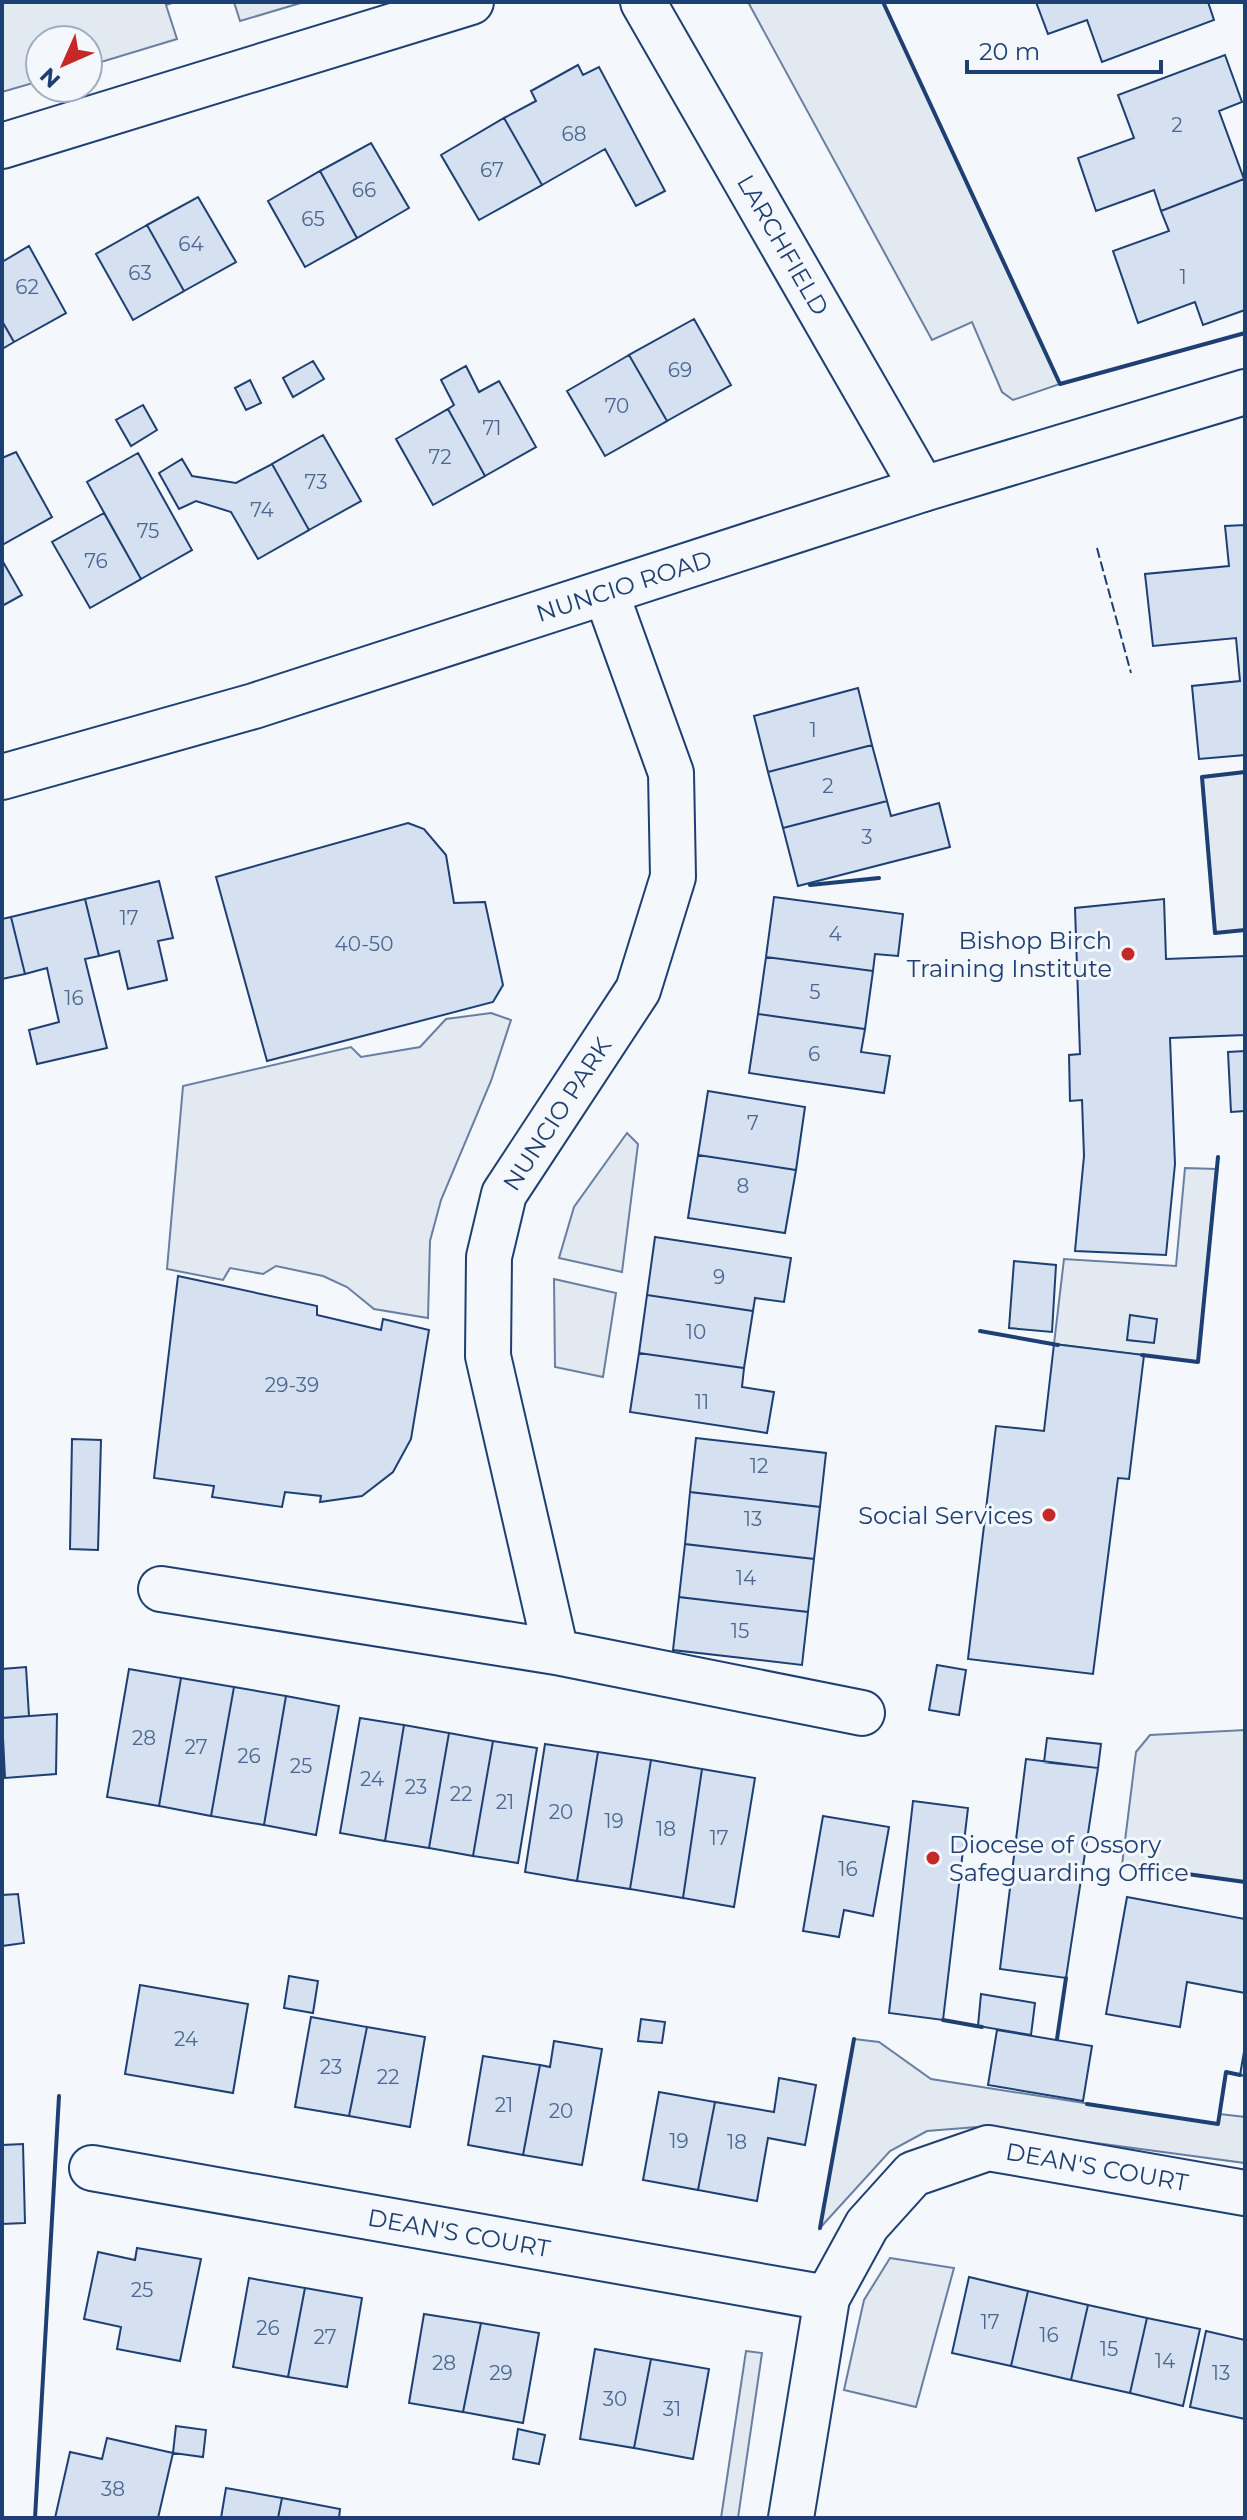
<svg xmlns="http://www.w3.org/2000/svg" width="1247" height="2520" font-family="Montserrat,sans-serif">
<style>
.green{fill:#e3e9f0;stroke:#687fa3;stroke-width:2}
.building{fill:#d5e0f0;stroke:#1d3f73;stroke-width:2}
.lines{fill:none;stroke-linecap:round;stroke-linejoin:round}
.minor-casing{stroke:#1d3f73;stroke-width:48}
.tertiary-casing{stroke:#1d3f73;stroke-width:48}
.minor{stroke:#f4f7fb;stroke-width:44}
.tertiary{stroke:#f4f7fb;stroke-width:44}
.fence{stroke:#1d3f73;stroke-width:2;stroke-dasharray:10 4;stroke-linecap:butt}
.wall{stroke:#1d3f73;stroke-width:4}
.poi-dot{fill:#c62828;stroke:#f4f7fb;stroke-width:3}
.labels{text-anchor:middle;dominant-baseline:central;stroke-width:6;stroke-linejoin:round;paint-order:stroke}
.number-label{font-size:20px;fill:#4b6792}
.street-label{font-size:24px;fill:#1d3f73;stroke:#f4f7fb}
.poi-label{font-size:24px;fill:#1d3f73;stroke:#f4f7fb;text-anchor:end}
</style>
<rect width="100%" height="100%" fill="#f4f7fb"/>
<path class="green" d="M2,2h173l-9,3 11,34 -89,27v-26h-48v41l-38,11z
M234,2h70l-64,19z
M748,2h135l177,382 -47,16 -11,-8 -30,-70 -40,18z
M1245,772v158l-30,3 -13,-156z
M491,1013l20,7 -20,61 -50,119 -11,41 -2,77 -54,-9 -27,-22 -24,-11 -47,-10 -13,8 -33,-6 -7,12 -56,-11 16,-183 168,-39 10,10 59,-10 26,-28z
M627,1133l11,11 -16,128 -63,-14 15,-51z
M1185,1168l31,1 -18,193 -144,-18 10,-85 112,7z
M554,1279l62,14 -13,84 -48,-10z
M1245,1730v152l-123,-17 14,-113 14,-17z
M854,2039l25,3 52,37 287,45 2,-10 25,3v46l-268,-36 -50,4 -37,20 -70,77z
M890,2258l64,10 -38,139 -72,-17 20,-90z
M746,2351l16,2 -24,165h-17z"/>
<path class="building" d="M1036,2h172l6,18 -112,42 -15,-42 -39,14z
M1225,55l17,47 -23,9 25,68 -83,32 -7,-21 -58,21 -18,-53 56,-20 -16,-43z
M578,65l5,10 16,-8 66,124 -29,15 -31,-57 -63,36 -38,-67 32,-17 -5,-10z
M504,118l38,67 -63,35 -38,-65z
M371,143l38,65 -52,30 -37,-67z
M320,171l37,67 -52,29 -37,-66z
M1244,179l1,131 -42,15 -8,-23 -57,21 -25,-72 56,-20 -8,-20z
M198,197l38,65 -52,29 -37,-66z
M147,225l37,66 -51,29 -37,-66z
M29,246l37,67 -52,29 -12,-21v-59z
M694,319l37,66 -64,36 -38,-66z
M2,321l12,21 -12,7z
M629,355l38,66 -62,35 -38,-65z
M313,361l11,18 -31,18 -10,-19z
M466,366l13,26 20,-11 37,66 -51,29 -37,-67 6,-4 -13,-25z
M250,380l11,23 -15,7 -11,-22z
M143,405l14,25 -26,16 -15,-26z
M448,409l37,67 -52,29 -37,-66z
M323,435l38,66 -52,29 -37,-66z
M16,452l36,65 -50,28v-87z
M138,453l54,97 -51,29 -54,-97z
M182,459l10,17 44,7 36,-19 37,66 -51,29 -27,-47 -35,-11 -17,8 -20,-36z
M104,513l37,66 -51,29 -38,-66z
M1245,525v230l-46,4 -7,-73 48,-5 -4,-43 -83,8 -8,-72 84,-8 -4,-40z
M2,560l20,35 -20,11z
M858,688l14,57 -104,27 -14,-56z
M872,745l15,56 -104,27 -15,-56z
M887,801l4,15 48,-13 11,44 -152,39 -15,-58z
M408,823l16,6 22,26 8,48 31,-1 18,83 -10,17 -226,59 -51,-184z
M159,881l14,57 -15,3 9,39 -39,9 -9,-38 -20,5 -14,-57z
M774,897l129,17 -5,42 -23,-2 -2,17 -107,-14z
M85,899l14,57 -14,3 22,89 -70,16 -8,-34 30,-8 -12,-54 -22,6 -14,-57z
M1164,899l2,60 79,-3v79l-75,3 5,126 -9,91 -91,-4 9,-95 -2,-56 -12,1 -1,-46 11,-1 -5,-146z
M11,917l14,57 -23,5v-60z
M766,957l107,14 -8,58 -107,-15z
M758,1014l107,15 -4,23 29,4 -6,37 -135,-20z
M1245,1051v60l-14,1 -3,-60z
M708,1091l97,16 -9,63 -98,-15z
M698,1155l98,15 -11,63 -97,-15z
M655,1237l136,21 -7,44 -29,-4 -2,13 -106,-16z
M1014,1261l42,4 -4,67 -43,-4z
M178,1276l139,30v9l64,15 2,-11 46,11 -18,109 -18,33 -31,24 -42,6 1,-6 -36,-4 -3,15 -70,-10 2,-11 -60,-8z
M647,1295l106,16 -9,57 -105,-15z
M1130,1315l27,4 -3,24 -27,-3z
M1054,1344l90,11 -15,124 -11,-1 -25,196 -125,-15 28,-233 48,5z
M639,1353l105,15 -2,19 32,5 -7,41 -137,-21z
M696,1438l130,15 -6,54 -130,-15z
M72,1439l29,1 -3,110 -28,-1z
M690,1492l130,15 -6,52 -129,-15z
M685,1544l129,15 -6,53 -129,-15z
M679,1597l129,15 -6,53 -129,-15z
M937,1665l29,5 -7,45 -30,-5z
M26,1667l3,49 -27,2v-49z
M129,1669l52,9 -22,128 -52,-9z
M181,1678l53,9 -23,129 -52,-10z
M234,1687l52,9 -22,129 -53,-9z
M286,1696l53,10 -23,129 -52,-10z
M57,1714l-1,60 -51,4 -3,-60z
M360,1718l44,7 -19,116 -45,-8z
M404,1725l45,8 -20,115 -44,-7z
M449,1733l44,8 -20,115 -44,-8z
M1047,1738l54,6 -3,24 -54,-6z
M493,1741l44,7 -19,115 -45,-7z
M545,1744l53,8 -21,129 -52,-9z
M598,1752l53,8 -21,129 -53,-8z
M1026,1759l72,9 -32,210 -66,-9z
M651,1760l51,9 -19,129 -53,-9z
M702,1769l53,9 -21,129 -51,-9z
M913,1801l55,7 -25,212 -54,-7z
M823,1816l66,11 -16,89 -29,-6 -5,27 -36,-6z
M18,1894l6,49 -22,3v-51z
M1127,1897l118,22v74l-58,-11 -7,45 -74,-13z
M289,1976l29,5 -5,32 -29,-5z
M140,1985l108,19 -15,89 -108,-19z
M981,1994l54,9 -4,32 -53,-9z
M311,2017l56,10 -18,89 -54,-9z
M641,2019l24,3 -3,21 -24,-2z
M367,2027l58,10 -15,90 -61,-11z
M997,2030l95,16 -9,55 -95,-16z
M554,2041l48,8 -20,116 -59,-10 17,-90 10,2z
M1245,2046v30l-5,-1z
M483,2056l57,9 -17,90 -55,-10z
M779,2078l37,7 -11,60 -37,-7 -11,63 -59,-11 17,-88 59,10z
M659,2092l56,10 -17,88 -55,-10z
M23,2144l2,79 -23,1v-79z
M137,2248l64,11 -21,102 -63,-12 4,-22 -37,-8 14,-67 37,8z
M969,2277l59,14 -17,75 -59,-13z
M249,2278l56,10 -17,89 -55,-10z
M305,2288l57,10 -15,89 -59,-10z
M1028,2291l60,14 -17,75 -60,-14z
M1088,2305l59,13 -17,75 -59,-13z
M424,2314l57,9 -18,89 -54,-9z
M1147,2318l53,11 -17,77 -53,-13z
M481,2323l58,10 -16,90 -60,-11z
M1206,2331l39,9v79l-55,-12z
M595,2349l56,10 -17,89 -54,-9z
M651,2359l58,10 -16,90 -59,-11z
M176,2426l30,4 -3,27 -30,-4z
M518,2429l27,6 -6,29 -26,-5z
M107,2438l66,15 -15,65h-103l15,-66 32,7z
M226,2488l56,10 -4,20h-57z
M282,2498l58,11 -1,9h-61z"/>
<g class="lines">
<g class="minor-casing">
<path id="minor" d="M643,2l280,487
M2,146l469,-144
M161,1589l395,63 -68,-296 1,-99 15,-63 134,-204 35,-113 -2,-104 -65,-180
M556,1652l306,61
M92,2168l735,130
M791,2518l36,-220 40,-73 46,-51 75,-26 257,45"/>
</g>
<g class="tertiary-casing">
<path id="tertiary" d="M2,777l252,-71 669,-217 322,-97"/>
</g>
<use href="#minor" class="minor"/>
<use href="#tertiary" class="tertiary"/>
<path class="fence" d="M1097,548l34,125"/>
<path class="wall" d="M883,2l177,382 185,-51
M1245,772l-43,5 13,156 30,-3
M810,885l69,-7
M980,1331l78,14
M1142,1355l56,7 20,-205
M1122,1865l123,17
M943,2020l39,7
M1057,2039l9,-61
M1087,2104l131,20 8,-52 14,3
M820,2228l34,-189
M35,2518l24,-422"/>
</g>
<g class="poi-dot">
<circle cx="1128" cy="954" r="8"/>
<circle cx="1049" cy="1515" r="8"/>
<circle cx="933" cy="1858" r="8"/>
</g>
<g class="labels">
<g class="number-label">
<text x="1177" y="125">2</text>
<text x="574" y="134">68</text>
<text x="492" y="170">67</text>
<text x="364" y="190">66</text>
<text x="313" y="219">65</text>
<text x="191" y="244">64</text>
<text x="140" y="273">63</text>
<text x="1183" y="277">1</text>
<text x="27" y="287">62</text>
<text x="680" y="370">69</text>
<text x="617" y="406">70</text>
<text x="492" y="428">71</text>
<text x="440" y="457">72</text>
<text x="316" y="482">73</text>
<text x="262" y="510">74</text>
<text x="148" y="531">75</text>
<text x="96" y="561">76</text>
<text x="813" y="730">1</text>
<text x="828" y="786">2</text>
<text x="867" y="837">3</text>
<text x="129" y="918">17</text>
<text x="835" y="934">4</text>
<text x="364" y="944">40-50</text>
<text x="815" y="992">5</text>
<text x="74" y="998">16</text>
<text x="814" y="1054">6</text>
<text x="753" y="1123">7</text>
<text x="743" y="1186">8</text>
<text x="719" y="1277">9</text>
<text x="696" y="1332">10</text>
<text x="292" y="1385">29-39</text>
<text x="702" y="1402">11</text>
<text x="759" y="1466">12</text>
<text x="753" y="1519">13</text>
<text x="746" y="1578">14</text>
<text x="740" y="1631">15</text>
<text x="144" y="1738">28</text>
<text x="196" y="1747">27</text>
<text x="249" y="1756">26</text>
<text x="301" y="1766">25</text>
<text x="372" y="1779">24</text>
<text x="416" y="1787">23</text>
<text x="461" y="1794">22</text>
<text x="505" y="1802">21</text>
<text x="561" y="1812">20</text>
<text x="614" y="1821">19</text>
<text x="666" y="1829">18</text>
<text x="719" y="1838">17</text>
<text x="848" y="1869">16</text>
<text x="186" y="2039">24</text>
<text x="331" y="2067">23</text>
<text x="388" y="2077">22</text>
<text x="504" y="2105">21</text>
<text x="561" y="2111">20</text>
<text x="679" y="2141">19</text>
<text x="737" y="2142">18</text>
<text x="142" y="2290">25</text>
<text x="990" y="2322">17</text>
<text x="268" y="2328">26</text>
<text x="1049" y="2335">16</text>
<text x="325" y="2337">27</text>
<text x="1109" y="2349">15</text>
<text x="1165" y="2361">14</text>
<text x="444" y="2363">28</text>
<text x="501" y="2373">29</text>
<text x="1221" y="2373">13</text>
<text x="615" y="2399">30</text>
<text x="672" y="2409">31</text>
<text x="113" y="2489">38</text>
</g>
<g class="street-label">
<text transform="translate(783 245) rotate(60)">LARCHFIELD</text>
<text transform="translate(624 586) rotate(-18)">NUNCIO ROAD</text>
<text transform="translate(557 1114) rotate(-57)">NUNCIO PARK</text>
<text transform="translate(1097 2167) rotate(10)">DEAN'S COURT</text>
<text transform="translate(459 2233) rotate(10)">DEAN'S COURT</text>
</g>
<g class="poi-label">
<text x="1112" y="940">Bishop Birch<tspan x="1112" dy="28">Training Institute</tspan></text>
<text x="1033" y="1515">Social Services</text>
<text x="949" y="1844" text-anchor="start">Diocese of Ossory<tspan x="949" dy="28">Safeguarding Office</tspan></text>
</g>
</g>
<rect width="1247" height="2520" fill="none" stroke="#1d3f73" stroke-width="8"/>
<g transform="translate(64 64) rotate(225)"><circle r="38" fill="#f4f7fb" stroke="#9eadc5" stroke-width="2"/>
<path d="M0-6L14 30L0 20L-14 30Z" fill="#c62828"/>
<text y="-12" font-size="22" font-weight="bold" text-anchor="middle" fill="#1d3f73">N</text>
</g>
<path d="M967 60v12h194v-12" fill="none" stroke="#1d3f73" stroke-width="4"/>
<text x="979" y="60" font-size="24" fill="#1d3f73" stroke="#f4f7fb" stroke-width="6" paint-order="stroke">20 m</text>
</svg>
